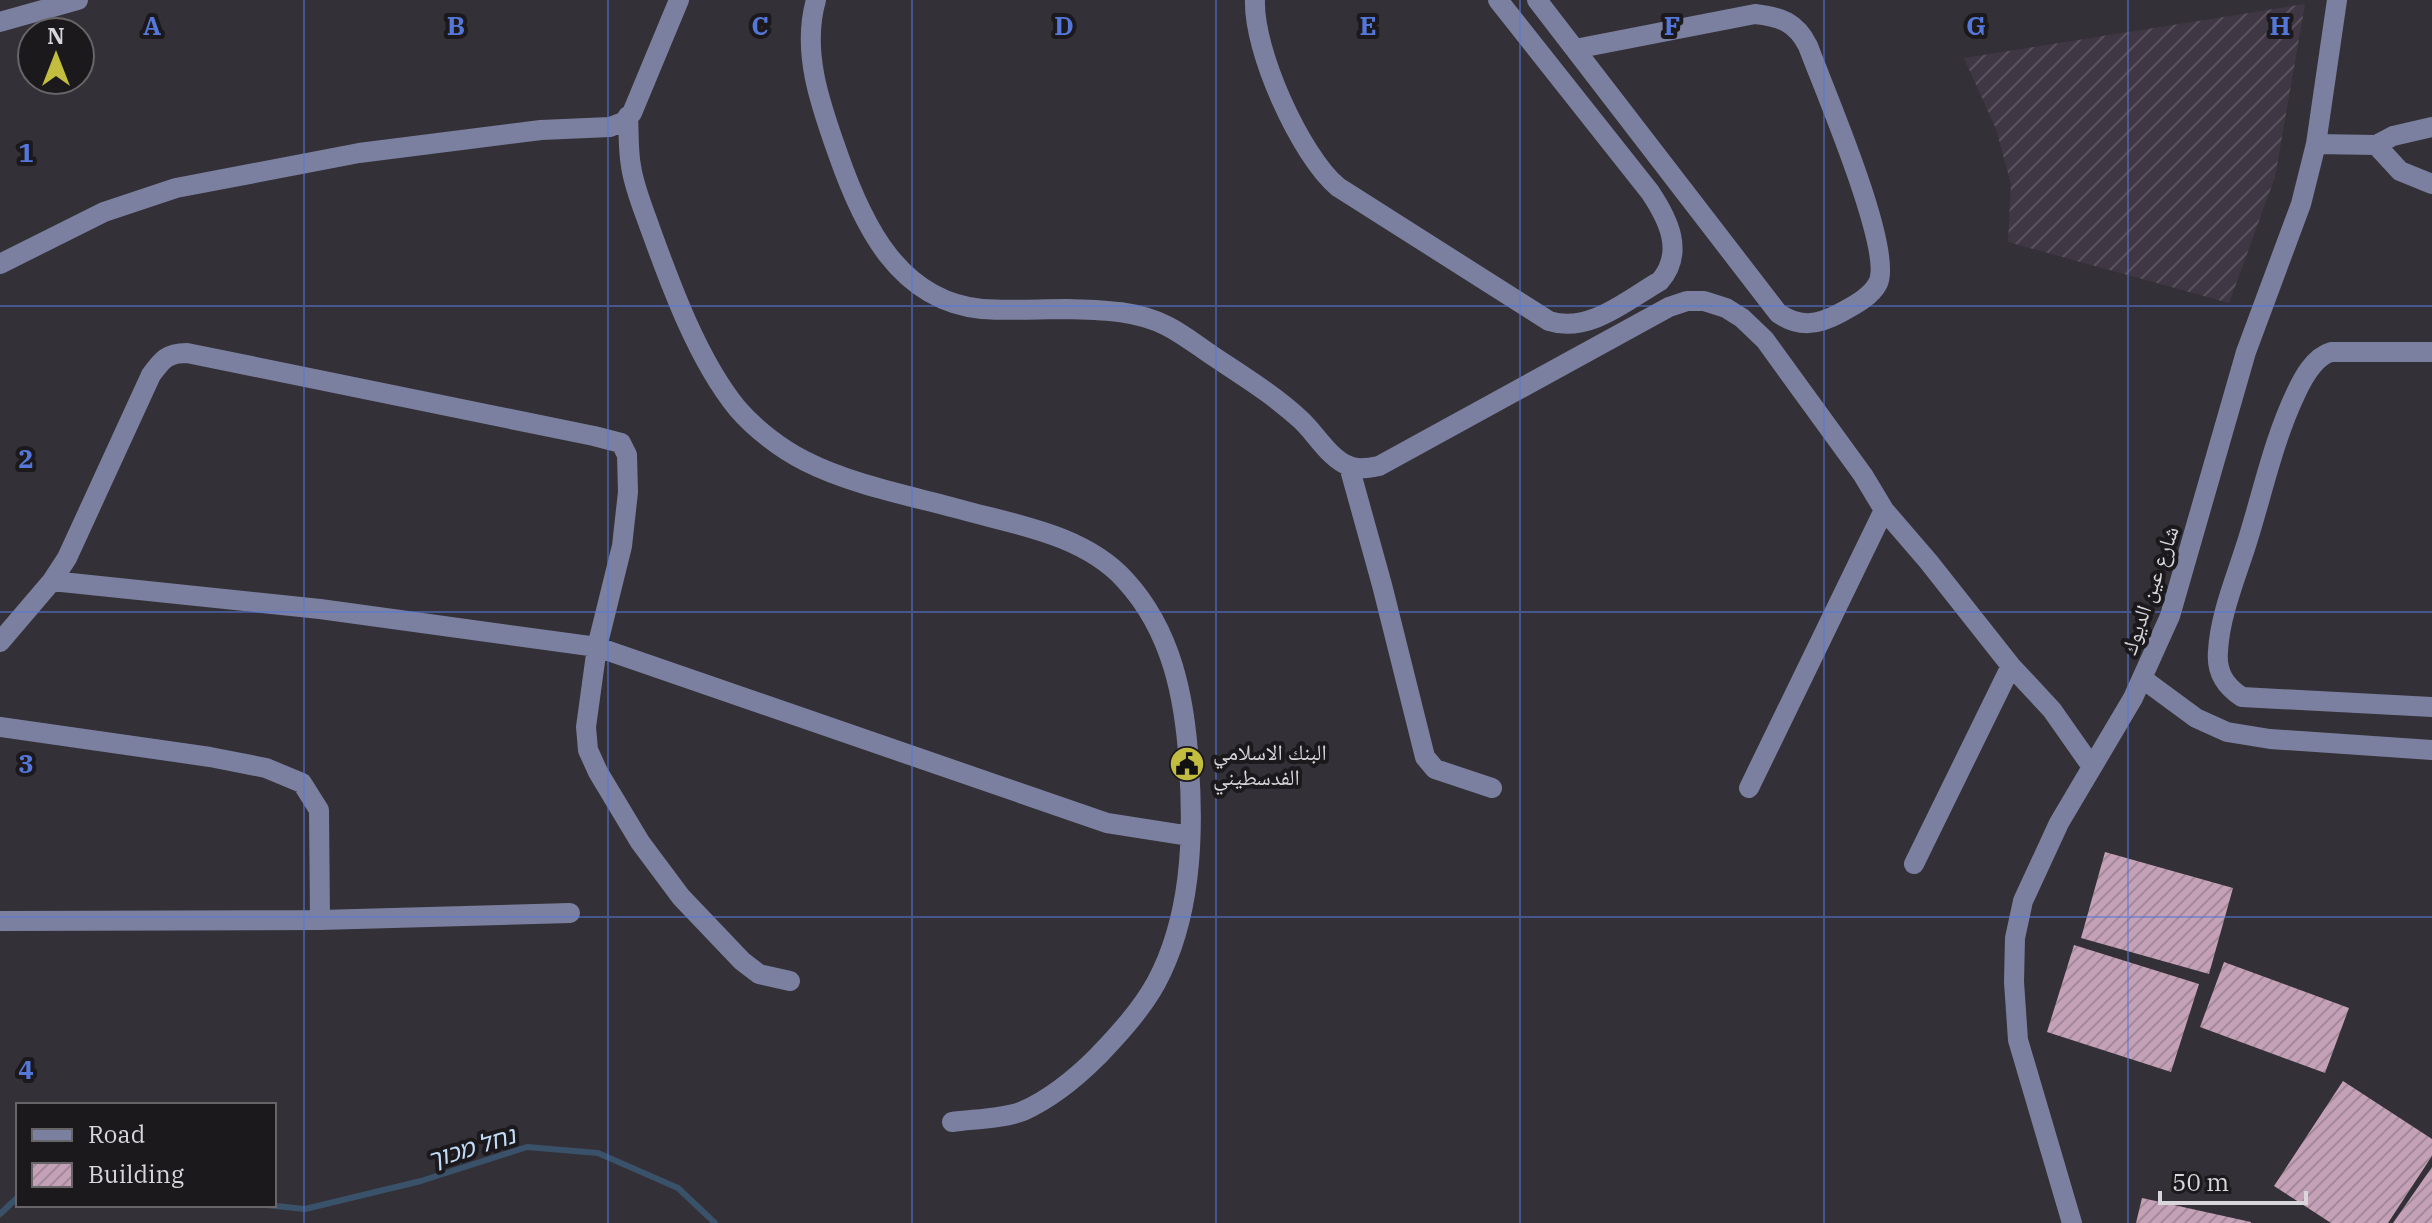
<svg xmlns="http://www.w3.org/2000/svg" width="2432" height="1223" font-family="'IBM Plex Serif','Noto Naskh Arabic','Noto Sans Hebrew',serif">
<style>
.industrial{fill:url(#industrial-furrows)}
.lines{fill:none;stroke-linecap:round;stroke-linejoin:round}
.stream{stroke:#395269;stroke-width:6}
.building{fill:url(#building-hatch)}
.minor{stroke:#7c80a0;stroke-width:20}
.grid{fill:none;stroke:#5577d9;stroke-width:2;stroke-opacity:0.55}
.labels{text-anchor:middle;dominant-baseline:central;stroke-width:8;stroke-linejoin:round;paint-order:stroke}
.street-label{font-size:22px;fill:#d8d6da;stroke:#1b191c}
.poi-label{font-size:22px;fill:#d8d6da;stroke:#1b191c;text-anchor:start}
.water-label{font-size:24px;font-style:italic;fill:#c0dbf6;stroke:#1b191c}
.grid-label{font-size:26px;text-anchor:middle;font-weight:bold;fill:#5577d9;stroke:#1b191c;stroke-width:8;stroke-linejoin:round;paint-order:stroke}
</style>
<defs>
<pattern id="industrial-furrows" width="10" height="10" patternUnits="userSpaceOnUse" patternTransform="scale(2)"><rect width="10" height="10" fill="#3f3744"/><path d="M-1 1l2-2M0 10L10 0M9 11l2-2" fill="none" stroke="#5a535e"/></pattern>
<pattern id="building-hatch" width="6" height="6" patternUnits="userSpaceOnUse" patternTransform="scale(2)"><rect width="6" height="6" fill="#c4a1b6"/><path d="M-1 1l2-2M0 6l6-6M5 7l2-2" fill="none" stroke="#a38999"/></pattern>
</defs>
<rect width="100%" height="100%" fill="#343037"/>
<path class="industrial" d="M2305,4l-30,173 -46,126 -221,-61 3,-58 -15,-55 -32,-71z"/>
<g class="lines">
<path class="stream" d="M266,1205l39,4 116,-28 106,-34 71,6 80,35 37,35
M0,1214l18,-17"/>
</g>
<path class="building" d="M2105,852l128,36 -24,86 -128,-36z
M2074,945l125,39 -28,88 -124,-40z
M2224,962l125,46 -24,65 -125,-46z
M2343,1081l89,58v17l-44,67h-57l-57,-37z
M2432,1167v56h-39z
M2142,1198l109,24v1h-115z"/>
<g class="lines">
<path class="minor" d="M816,0c-15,52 5,106 22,154 24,69 60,147 144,155 27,2 57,0 85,0 34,1 69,1 100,17 16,8 31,20 46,30 30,20 61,39 88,64 15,14 29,39 48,46 9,4 20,2 30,0l290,-159 18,-6h17l22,7 16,10 23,22 98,135 21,35 44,51 83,105 41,44 40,57
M1255,0c-2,50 45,155 83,187l211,134c40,13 78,-21 111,-40 25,-29 8,-62 -10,-89l-152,-192
M1537,0l241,313c21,15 40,12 62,0 13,-7 31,-16 38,-30 16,-33 -55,-196 -70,-237 -12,-24 -27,-29 -53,-32l-180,35
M0,22l78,-22
M628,116c1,17 0,34 3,50 3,21 12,42 19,62 21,58 48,132 87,180 18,21 44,41 68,53 49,25 112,36 165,51 53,14 116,25 155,68 47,51 60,118 64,186 5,72 2,152 -33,217 -15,27 -37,51 -58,73 -21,21 -48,43 -75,55 -20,8 -50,8 -71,11
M2432,127l-39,9 -17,9 24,26 32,13
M2316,144l60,1
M0,264l104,-52 72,-24 183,-35 182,-23 69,-3 13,-5 9,-9 47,-113
M2432,352h-101c-17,5 -28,26 -35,41 -22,46 -33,98 -48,146 -11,36 -28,75 -30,112 -2,21 7,35 24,46l190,10
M1349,466l33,119 43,172 10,12 57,19
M52,581l268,28 277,38 510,176 83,13
M0,642l52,-61 15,-23 84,-183c11,-15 16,-22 36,-22l407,83 27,7 6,12 1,37 -6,54 -25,101 -11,80 2,23 10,22 42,70 41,55 61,64 17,13 31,7
M2143,679l53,39 31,14 43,7 162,11
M0,727l210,30 56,11 36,15 17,27 1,110
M1749,788l135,-278
M1914,864l97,-198
M0,921l320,-1 250,-7
M2072,1223l-54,-183 -4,-58 1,-44 8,-37 36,-78 74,-125 37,-82 76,-264 55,-148 15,-60 21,-144"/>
</g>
<path class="grid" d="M304,0v1223M608,0v1223M912,0v1223M1216,0v1223M1520,0v1223M1824,0v1223M2128,0v1223M0,306h2432M0,612h2432M0,917h2432"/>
<defs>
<g id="civic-disc" transform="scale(1.8)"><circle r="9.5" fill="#c2bd3f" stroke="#1b191c"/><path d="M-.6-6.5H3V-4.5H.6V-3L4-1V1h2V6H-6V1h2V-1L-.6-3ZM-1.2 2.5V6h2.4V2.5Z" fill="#111"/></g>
</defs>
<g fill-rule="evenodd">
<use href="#civic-disc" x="1187" y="764"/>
</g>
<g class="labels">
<g class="street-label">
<text transform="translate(2149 590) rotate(-71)">شارع عين الديوك</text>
</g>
<g class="poi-label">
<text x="1213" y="751">البنك الاسلامي<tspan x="1213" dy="25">الفدسطيني</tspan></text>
</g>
<g class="water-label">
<text transform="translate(471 1147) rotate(-17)">נחל מכוך</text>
</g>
</g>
<g class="grid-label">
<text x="152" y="35">A</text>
<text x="456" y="35">B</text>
<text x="760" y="35">C</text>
<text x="1064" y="35">D</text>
<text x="1368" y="35">E</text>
<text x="1672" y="35">F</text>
<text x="1976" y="35">G</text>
<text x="2280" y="35">H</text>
<text x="26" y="162">1</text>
<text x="26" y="468">2</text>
<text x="26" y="773">3</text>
<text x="26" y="1079">4</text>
</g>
<rect x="16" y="1103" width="260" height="104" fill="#1b191c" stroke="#676568" stroke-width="2"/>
<rect x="32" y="1129" width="40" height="12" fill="#7c80a0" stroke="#676568" stroke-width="2"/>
<text x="88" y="1143" font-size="24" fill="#d8d6da">Road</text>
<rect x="32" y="1163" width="40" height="24" fill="url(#building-hatch)" stroke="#676568" stroke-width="2"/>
<text x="88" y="1183" font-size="24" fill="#d8d6da">Building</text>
<g transform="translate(56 56)"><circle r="38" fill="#1b191c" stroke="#676568" stroke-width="2"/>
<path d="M0-6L14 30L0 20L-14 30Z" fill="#c2bd3f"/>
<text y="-12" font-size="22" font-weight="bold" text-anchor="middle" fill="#d8d6da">N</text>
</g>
<path d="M2160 1191v12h146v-12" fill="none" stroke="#d8d6da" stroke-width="4"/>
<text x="2172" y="1191" font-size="24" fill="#d8d6da" stroke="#1b191c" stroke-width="6" paint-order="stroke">50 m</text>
</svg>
